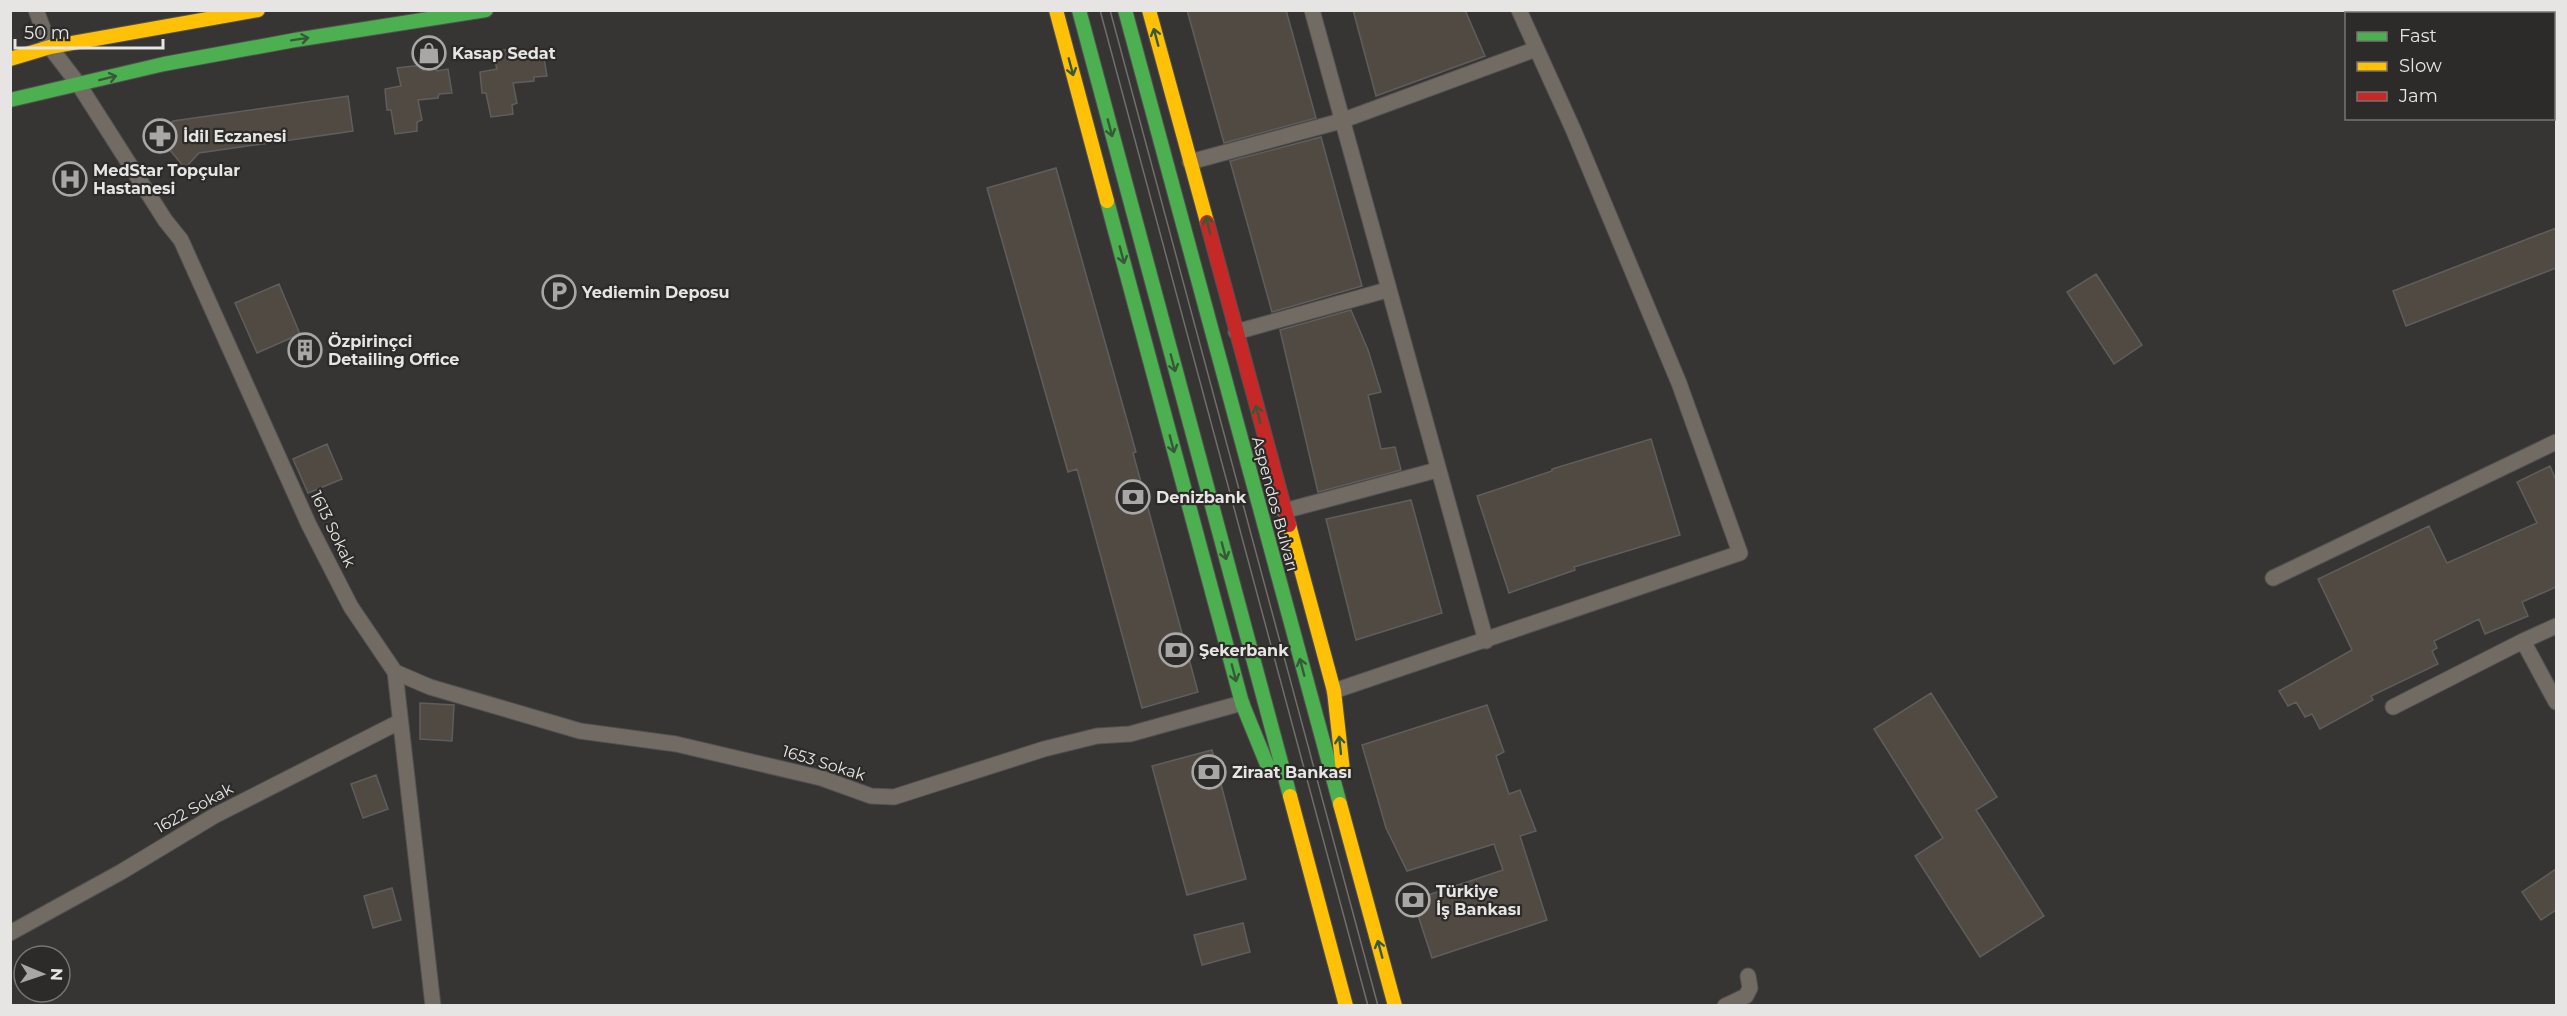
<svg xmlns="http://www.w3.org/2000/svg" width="2567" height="1016" font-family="Montserrat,sans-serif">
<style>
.building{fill:#504a43;stroke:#5f5e5d;stroke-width:1.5}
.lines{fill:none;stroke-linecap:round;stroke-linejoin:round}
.street-casing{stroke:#525150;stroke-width:17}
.fast-casing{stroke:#525150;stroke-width:16}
.slow-casing{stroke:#525150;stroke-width:16}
.jam-casing{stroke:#525150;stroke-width:16}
.street{stroke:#726b64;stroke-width:15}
.fast{stroke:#4caf50;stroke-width:14}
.slow{stroke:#ffc107;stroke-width:14}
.jam{stroke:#c62828;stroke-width:14}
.tram{stroke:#726d6a;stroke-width:1.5}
.oneway{stroke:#375937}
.labels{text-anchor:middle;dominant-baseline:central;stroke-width:4.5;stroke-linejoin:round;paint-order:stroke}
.poi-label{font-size:16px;font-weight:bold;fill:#e6e5e4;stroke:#2c2b29;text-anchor:start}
.street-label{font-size:16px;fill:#e6e5e4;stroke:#2c2b29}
</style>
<rect width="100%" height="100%" fill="#363534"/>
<path class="building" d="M1187,10h99l30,108 -92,25z
M1353,10h112l20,46 -109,40z
M517,49l1,4 13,-3 1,4 11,-2 4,24 -13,1v4l-21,2 4,20 -5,2 1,9 -22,3 -5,-24h-4l-2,-21 17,-3 -5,-18z
M422,65l1,5 13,-3 1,4 11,-2 4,24 -13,1 -1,4 -20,2 4,20 -5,2v9l-22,3 -4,-24h-4l-2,-21 16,-3 -4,-18z
M348,96l5,35 -154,22 -14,15 -27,-32 15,-15z
M1321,137l41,149 -90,26 -42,-151z
M1056,168l80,284 -3,1 65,239 -56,16 -65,-239 -9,3 -81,-284z
M2556,228v40l-150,58 -13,-35z
M2096,274l46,71 -28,19 -47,-72z
M279,284l21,50 -43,19 -22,-50z
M1351,310l17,40 13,42 -13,3 13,54 14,-2 6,23 -83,22 -38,-162z
M311,336l7,22 -19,6 -7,-22z
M1651,439l29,96 -106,32 1,3 -66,23 -32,-97 75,-25v-2z
M327,444l15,35 -34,14 -15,-34z
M2550,466l6,14v107l-34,15 6,14 -43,18 -6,-15 -45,22 3,7 -5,3 6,13 -67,32 2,4 -53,29 -8,-15 -7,3 -9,-15 -8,4 -9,-15 73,-41 -34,-71 111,-53 18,37 90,-40 -20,-41z
M1411,500l31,113 -86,27 -30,-121z
M1931,693l66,104 -21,13 68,106 -64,41 -65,-101 28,-18 -69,-109z
M420,703l34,2 -2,36 -32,-2z
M1487,705l17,47 -8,4 13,38 11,-4 16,41 -16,5 27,84 -115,38 -19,-58 90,-30 -9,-26 -87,27 -21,-43 -24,-83z
M1212,750l34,129 -59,16 -35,-129z
M376,775l12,34 -25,9 -12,-34z
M2556,869v41l-15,10 -19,-28z
M392,888l9,32 -28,8 -9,-32z
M1243,923l7,29 -48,13 -8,-30z"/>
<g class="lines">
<g class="street-casing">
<path id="street" d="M36,10l14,37 29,38 86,135 16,20 128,285 42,82 44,65 38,334
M1312,10l174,631
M1190,162l151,-41 195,-72
M1236,332l151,-42
M1284,511l153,-41
M2273,578l283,-136
M2523,641l33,-15
M395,672l35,15 150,44 96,13 145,34 50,18 23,1 150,-48 53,-13 33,-2 112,-31
M1334,691l406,-138 -61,-170 -106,-254 -54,-119
M2393,707l130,-66 33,61
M10,933l111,-61 93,-56 185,-94
M1725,1006l21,-10 4,-8 -2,-12"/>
</g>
<g class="fast-casing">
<path id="fast" d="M1079,10l211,786
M1125,10l215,794
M10,100l154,-36 131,-24 191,-30
M1107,201l135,502 26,64"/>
</g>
<g class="slow-casing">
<path id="slow" d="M1056,10l51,191
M1149,10l58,212
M10,59l40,-12 208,-37
M1289,525l45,166 9,80
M1290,796l56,210
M1340,804l55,202"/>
</g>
<g class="jam-casing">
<path id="jam" d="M1207,222l82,303"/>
</g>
<use href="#street" class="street"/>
<use href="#fast" class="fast"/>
<use href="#slow" class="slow"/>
<use href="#jam" class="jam"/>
<path class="tram" d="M1100,10l268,996
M1110,10l268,996"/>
</g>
<defs><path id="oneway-shaft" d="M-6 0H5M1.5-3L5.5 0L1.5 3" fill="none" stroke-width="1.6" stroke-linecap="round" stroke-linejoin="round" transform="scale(1.5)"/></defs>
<g class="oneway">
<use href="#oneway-shaft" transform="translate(1156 37) rotate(-105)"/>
<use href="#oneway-shaft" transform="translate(300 39) rotate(-9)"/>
<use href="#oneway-shaft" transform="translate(1071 67) rotate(75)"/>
<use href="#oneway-shaft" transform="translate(108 78) rotate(-14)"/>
<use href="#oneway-shaft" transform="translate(1110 128) rotate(75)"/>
<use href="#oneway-shaft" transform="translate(1208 225) rotate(-105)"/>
<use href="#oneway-shaft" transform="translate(1122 255) rotate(75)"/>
<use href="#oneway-shaft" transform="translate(1173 363) rotate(75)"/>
<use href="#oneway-shaft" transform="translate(1258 414) rotate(-105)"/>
<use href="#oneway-shaft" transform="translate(1172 444) rotate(75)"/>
<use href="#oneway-shaft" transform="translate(1224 551) rotate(75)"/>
<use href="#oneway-shaft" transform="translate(1302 667) rotate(-105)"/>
<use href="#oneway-shaft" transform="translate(1234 673) rotate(75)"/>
<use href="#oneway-shaft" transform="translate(1340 745) rotate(-96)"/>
<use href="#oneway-shaft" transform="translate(1380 949) rotate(-105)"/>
</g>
<defs>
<g id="shop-ring" transform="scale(1.725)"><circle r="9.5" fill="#2c2b29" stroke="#a8a7a6" stroke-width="1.5"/><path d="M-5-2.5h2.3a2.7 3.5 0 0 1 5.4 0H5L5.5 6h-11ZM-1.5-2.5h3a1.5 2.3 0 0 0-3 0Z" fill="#a8a7a6"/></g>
<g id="pharmacy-ring" transform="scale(1.725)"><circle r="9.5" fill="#2c2b29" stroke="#a8a7a6" stroke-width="1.5"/><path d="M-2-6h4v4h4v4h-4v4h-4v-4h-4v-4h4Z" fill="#a8a7a6"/></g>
<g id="hospital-ring" transform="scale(1.725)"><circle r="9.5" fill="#2c2b29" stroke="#a8a7a6" stroke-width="1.5"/><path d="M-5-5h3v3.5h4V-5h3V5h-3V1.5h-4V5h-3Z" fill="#a8a7a6"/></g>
<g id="parking-ring" transform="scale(1.725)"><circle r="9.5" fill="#2c2b29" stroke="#a8a7a6" stroke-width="1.5"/><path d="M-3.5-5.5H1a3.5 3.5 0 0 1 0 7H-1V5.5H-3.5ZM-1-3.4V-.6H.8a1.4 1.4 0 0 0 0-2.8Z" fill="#a8a7a6"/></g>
<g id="building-ring" transform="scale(1.725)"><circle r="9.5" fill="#2c2b29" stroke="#a8a7a6" stroke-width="1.5"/><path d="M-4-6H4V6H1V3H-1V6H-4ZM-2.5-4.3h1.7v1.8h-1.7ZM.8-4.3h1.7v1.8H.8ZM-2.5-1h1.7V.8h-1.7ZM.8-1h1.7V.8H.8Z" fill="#a8a7a6"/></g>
<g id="bank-ring" transform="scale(1.725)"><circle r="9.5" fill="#2c2b29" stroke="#a8a7a6" stroke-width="1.5"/><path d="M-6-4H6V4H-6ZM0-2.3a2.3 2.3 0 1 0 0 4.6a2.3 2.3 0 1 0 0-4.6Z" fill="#a8a7a6"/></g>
</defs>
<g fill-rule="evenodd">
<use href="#shop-ring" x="429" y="53"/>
<use href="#pharmacy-ring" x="160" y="136"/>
<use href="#hospital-ring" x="70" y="179"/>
<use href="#parking-ring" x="559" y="292"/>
<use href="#building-ring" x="305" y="350"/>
<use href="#bank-ring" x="1133" y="497"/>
<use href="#bank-ring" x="1176" y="650"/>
<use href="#bank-ring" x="1209" y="772"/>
<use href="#bank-ring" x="1413" y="900"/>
</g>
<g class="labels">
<g class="poi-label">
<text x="452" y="53">Kasap Sedat</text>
<text x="183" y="136">İdil Eczanesi</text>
<text x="93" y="170">MedStar Topçular<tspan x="93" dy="18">Hastanesi</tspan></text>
<text x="582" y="292">Yediemin Deposu</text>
<text x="328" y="341">Özpirinçci<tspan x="328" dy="18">Detailing Office</tspan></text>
<text x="1156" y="497">Denizbank</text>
<text x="1199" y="650">Şekerbank</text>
<text x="1232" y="772">Ziraat Bankası</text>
<text x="1436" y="891">Türkiye<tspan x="1436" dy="18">İş Bankası</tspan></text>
</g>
<g class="street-label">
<text transform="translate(1275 504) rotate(75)">Aspendos Bulvarı</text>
<text transform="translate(333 529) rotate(64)">1613 Sokak</text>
<text transform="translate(824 763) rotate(17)">1653 Sokak</text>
<text transform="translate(194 808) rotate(-29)">1622 Sokak</text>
</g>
</g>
<rect width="2567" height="1016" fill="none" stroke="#e6e5e4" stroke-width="24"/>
<rect x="2345" y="12" width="210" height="108" fill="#2c2b29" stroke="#767574" stroke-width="1.5"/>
<rect x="2357" y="32" width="30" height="9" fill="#4caf50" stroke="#767574" stroke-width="1.5"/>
<text x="2399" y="42" font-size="18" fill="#e6e5e4">Fast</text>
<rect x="2357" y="62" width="30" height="9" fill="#ffc107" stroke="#767574" stroke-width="1.5"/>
<text x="2399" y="72" font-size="18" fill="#e6e5e4">Slow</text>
<rect x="2357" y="92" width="30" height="9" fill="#c62828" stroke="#767574" stroke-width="1.5"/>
<text x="2399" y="102" font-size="18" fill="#e6e5e4">Jam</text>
<g transform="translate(42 974) rotate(92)"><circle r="28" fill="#2c2b29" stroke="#767574" stroke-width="1.5"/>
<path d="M0-4.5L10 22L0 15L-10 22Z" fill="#a8a7a6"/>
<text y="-9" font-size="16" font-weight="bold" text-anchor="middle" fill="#e6e5e4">N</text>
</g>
<path d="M15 39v9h148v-9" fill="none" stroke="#e6e5e4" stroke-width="3"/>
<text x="24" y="39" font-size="18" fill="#e6e5e4" stroke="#2c2b29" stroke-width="4.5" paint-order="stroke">50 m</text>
</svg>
